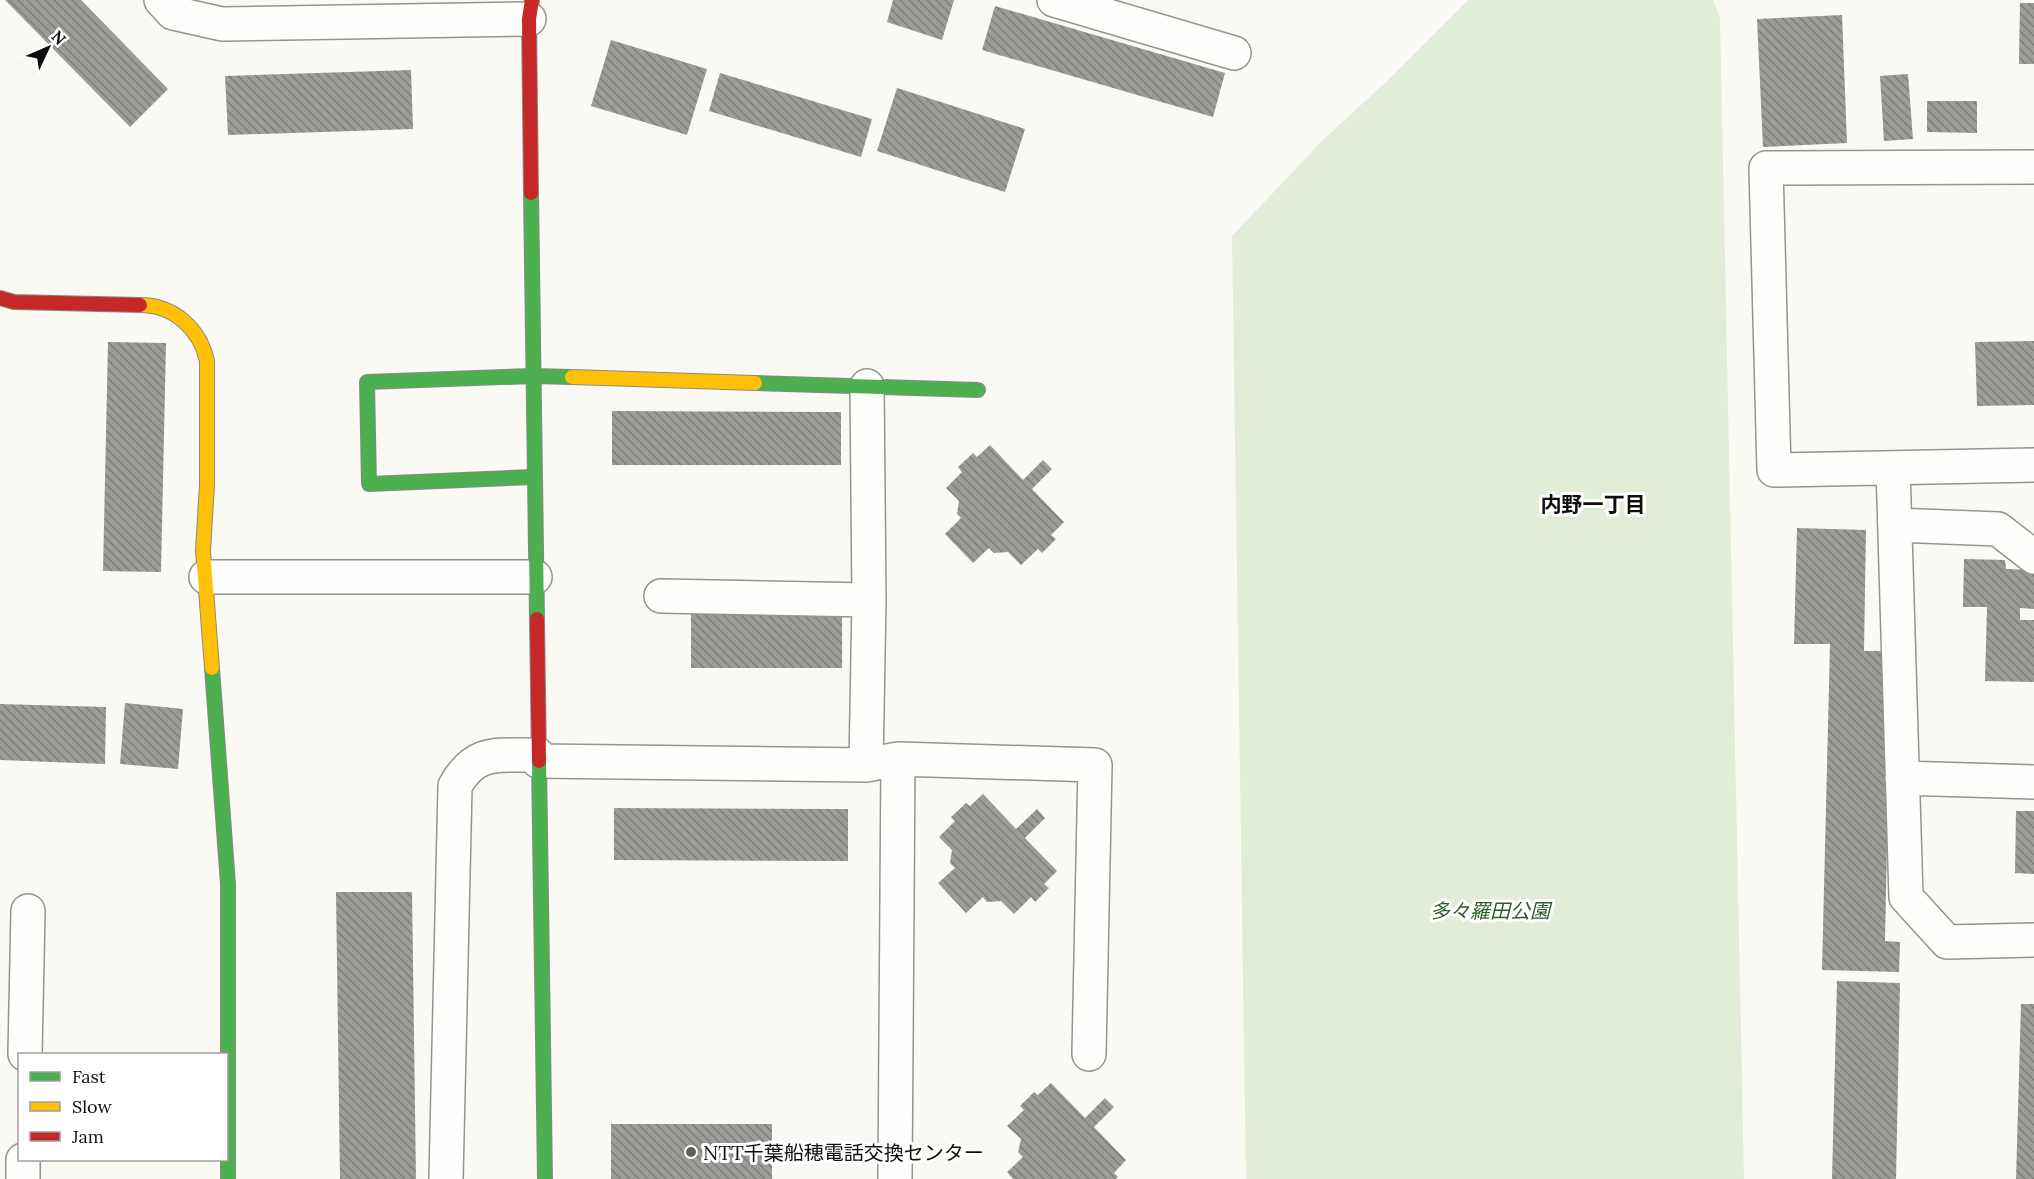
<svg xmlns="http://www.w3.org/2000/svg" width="2034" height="1179" font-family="Lora,'Noto Sans JP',serif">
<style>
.grass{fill:#e1edd6}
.building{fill:url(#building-back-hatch)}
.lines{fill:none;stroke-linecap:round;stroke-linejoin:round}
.street-casing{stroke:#949491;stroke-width:36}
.fast-casing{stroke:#8b8a88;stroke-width:16}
.slow-casing{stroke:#8b8a88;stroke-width:16}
.jam-casing{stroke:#8b8a88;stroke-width:16}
.street{stroke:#fefefd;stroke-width:33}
.fast{stroke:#4caf50;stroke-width:14}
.slow{stroke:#ffc107;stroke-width:14}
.jam{stroke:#c62828;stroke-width:14}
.poi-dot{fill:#61605e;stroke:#fff;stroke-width:2}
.labels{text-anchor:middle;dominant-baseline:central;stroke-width:6;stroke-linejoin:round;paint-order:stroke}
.park-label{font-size:20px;font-style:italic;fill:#2b5e26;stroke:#fff}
.poi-label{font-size:20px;fill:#0e0e0e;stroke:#fff;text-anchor:start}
.neighbourhood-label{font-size:21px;font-weight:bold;fill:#0e0e0e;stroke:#fff}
</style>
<defs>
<pattern id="building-back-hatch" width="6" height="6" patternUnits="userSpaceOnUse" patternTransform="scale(1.5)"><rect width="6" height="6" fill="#9e9c98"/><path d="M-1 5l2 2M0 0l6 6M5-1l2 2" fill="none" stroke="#7f7e7a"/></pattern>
</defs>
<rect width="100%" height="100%" fill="#faf9f3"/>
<path class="grass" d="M1468,0h245l7,18 24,1161h-498l-14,-943 91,-96 63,-58z"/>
<path class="building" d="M5,0h76l87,89 -38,38z
M893,0h61l-12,40 -55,-18z
M2020,3h14v61h-15z
M995,6l230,67 -12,44 -231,-67z
M1842,15l5,128 -84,4 -6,-128z
M611,40l96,29 -20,66 -96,-29z
M411,70l2,59 -185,6 -3,-59z
M720,73l152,46 -11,38 -152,-46z
M1908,74l5,65 -29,2 -4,-65z
M897,88l128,41 -20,63 -128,-41z
M1927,101h50v32l-50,-1z
M2034,341v64l-57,1 -2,-64z
M108,342l58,1 -5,229 -58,-1z
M612,411l229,1v53h-229z
M990,445l33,35 20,-20 9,9 -20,20 32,33 -13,13 5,4 -14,14 -4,-4 -17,16 -13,-13 -14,1 -5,-5 -16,15 -28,-29 16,-16 -4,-4 2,-13 -13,-13 16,-16 -4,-5 15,-14 4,4z
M1797,528l69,2 -2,121h27l-6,290 15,1 -1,30 -77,-2 8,-326h-36z
M1964,559l41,1 1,9 28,1v39l-14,-1v12h14v62l-49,-1 2,-74h-24z
M691,614h151v54h-151z
M125,703l58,6 -5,60 -58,-5z
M0,704l106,3 -1,57 -105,-4z
M983,794l33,35 21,-20 8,9 -20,20 32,33 -13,13 5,4 -14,14 -4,-5 -17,17 -13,-13 -14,1 -4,-5 -17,16 -28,-30 17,-15 -5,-5 2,-13 -13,-13 16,-16 -4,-4 15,-14 4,3z
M614,808l234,1v52l-234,-1z
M2016,811h18v63l-19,-1z
M336,892h76l4,287h-76z
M1837,981l63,2 -4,196h-64z
M2021,1004h13v175h-18z
M1051,1083l34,35 20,-20 9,9 -20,20 32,33 -12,13 4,4 -2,2h-103l-6,-7 16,-15 -5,-5 3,-13 -14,-13 17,-16 -4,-4 14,-14 4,3z
M611,1124h161v55h-161z"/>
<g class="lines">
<g class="street-casing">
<path id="street" d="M161,0l12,13 49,11 307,-5
M1054,0l180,53
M2034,167l-268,1 8,302 260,-5
M1893,468l13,429 41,45 87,-2
M1895,525l103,4 36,28
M206,577h329
M661,596l208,4
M538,761l328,4 3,-165 -2,-214
M866,765l32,-6 197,6 -6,289
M1902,778l132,4
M25,1054l3,-143
M23,1179v-19
M446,1179l9,-393c21,-38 44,-30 83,-31
M895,1179l3,-420"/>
</g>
<g class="fast-casing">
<path id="fast" d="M531,193l6,426
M755,383l223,7
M533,477l-164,7 -2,-102 165,-6 40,1
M212,668l16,216v295
M539,761l6,418"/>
</g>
<g class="slow-casing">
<path id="slow" d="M140,305c34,0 60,24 67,56v123l-4,67 9,117
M572,377l183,6"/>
</g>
<g class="jam-casing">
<path id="jam" d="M531,193l-2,-174 3,-19
M0,298l14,4 126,3
M537,619l2,142"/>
</g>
<use href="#street" class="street"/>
<use href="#fast" class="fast"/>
<use href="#slow" class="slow"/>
<use href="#jam" class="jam"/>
</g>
<circle class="poi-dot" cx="691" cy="1152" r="6"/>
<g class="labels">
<g class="park-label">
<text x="1490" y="910">多々羅田公園</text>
</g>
<g class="poi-label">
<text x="703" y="1152">NTT千葉船穂電話交換センター</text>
</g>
<g class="neighbourhood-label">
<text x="1593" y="504">内野一丁目</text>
</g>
</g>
<rect x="18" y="1053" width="210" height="108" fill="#ffffff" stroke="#9f9f9f" stroke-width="1.5"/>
<rect x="30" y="1072" width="30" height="9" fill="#4caf50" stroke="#9f9f9f" stroke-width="1.5"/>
<text x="72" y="1083" font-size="18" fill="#0e0e0e">Fast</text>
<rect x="30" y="1102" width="30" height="9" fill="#ffc107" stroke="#9f9f9f" stroke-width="1.5"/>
<text x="72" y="1113" font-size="18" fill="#0e0e0e">Slow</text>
<rect x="30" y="1132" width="30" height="9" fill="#c62828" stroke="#9f9f9f" stroke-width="1.5"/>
<text x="72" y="1143" font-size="18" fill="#0e0e0e">Jam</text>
<g transform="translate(48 48) rotate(46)" stroke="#ffffff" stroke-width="4.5" paint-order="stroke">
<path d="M0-4.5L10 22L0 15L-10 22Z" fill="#0e0e0e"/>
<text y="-9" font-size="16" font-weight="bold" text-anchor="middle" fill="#0e0e0e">N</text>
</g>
</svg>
